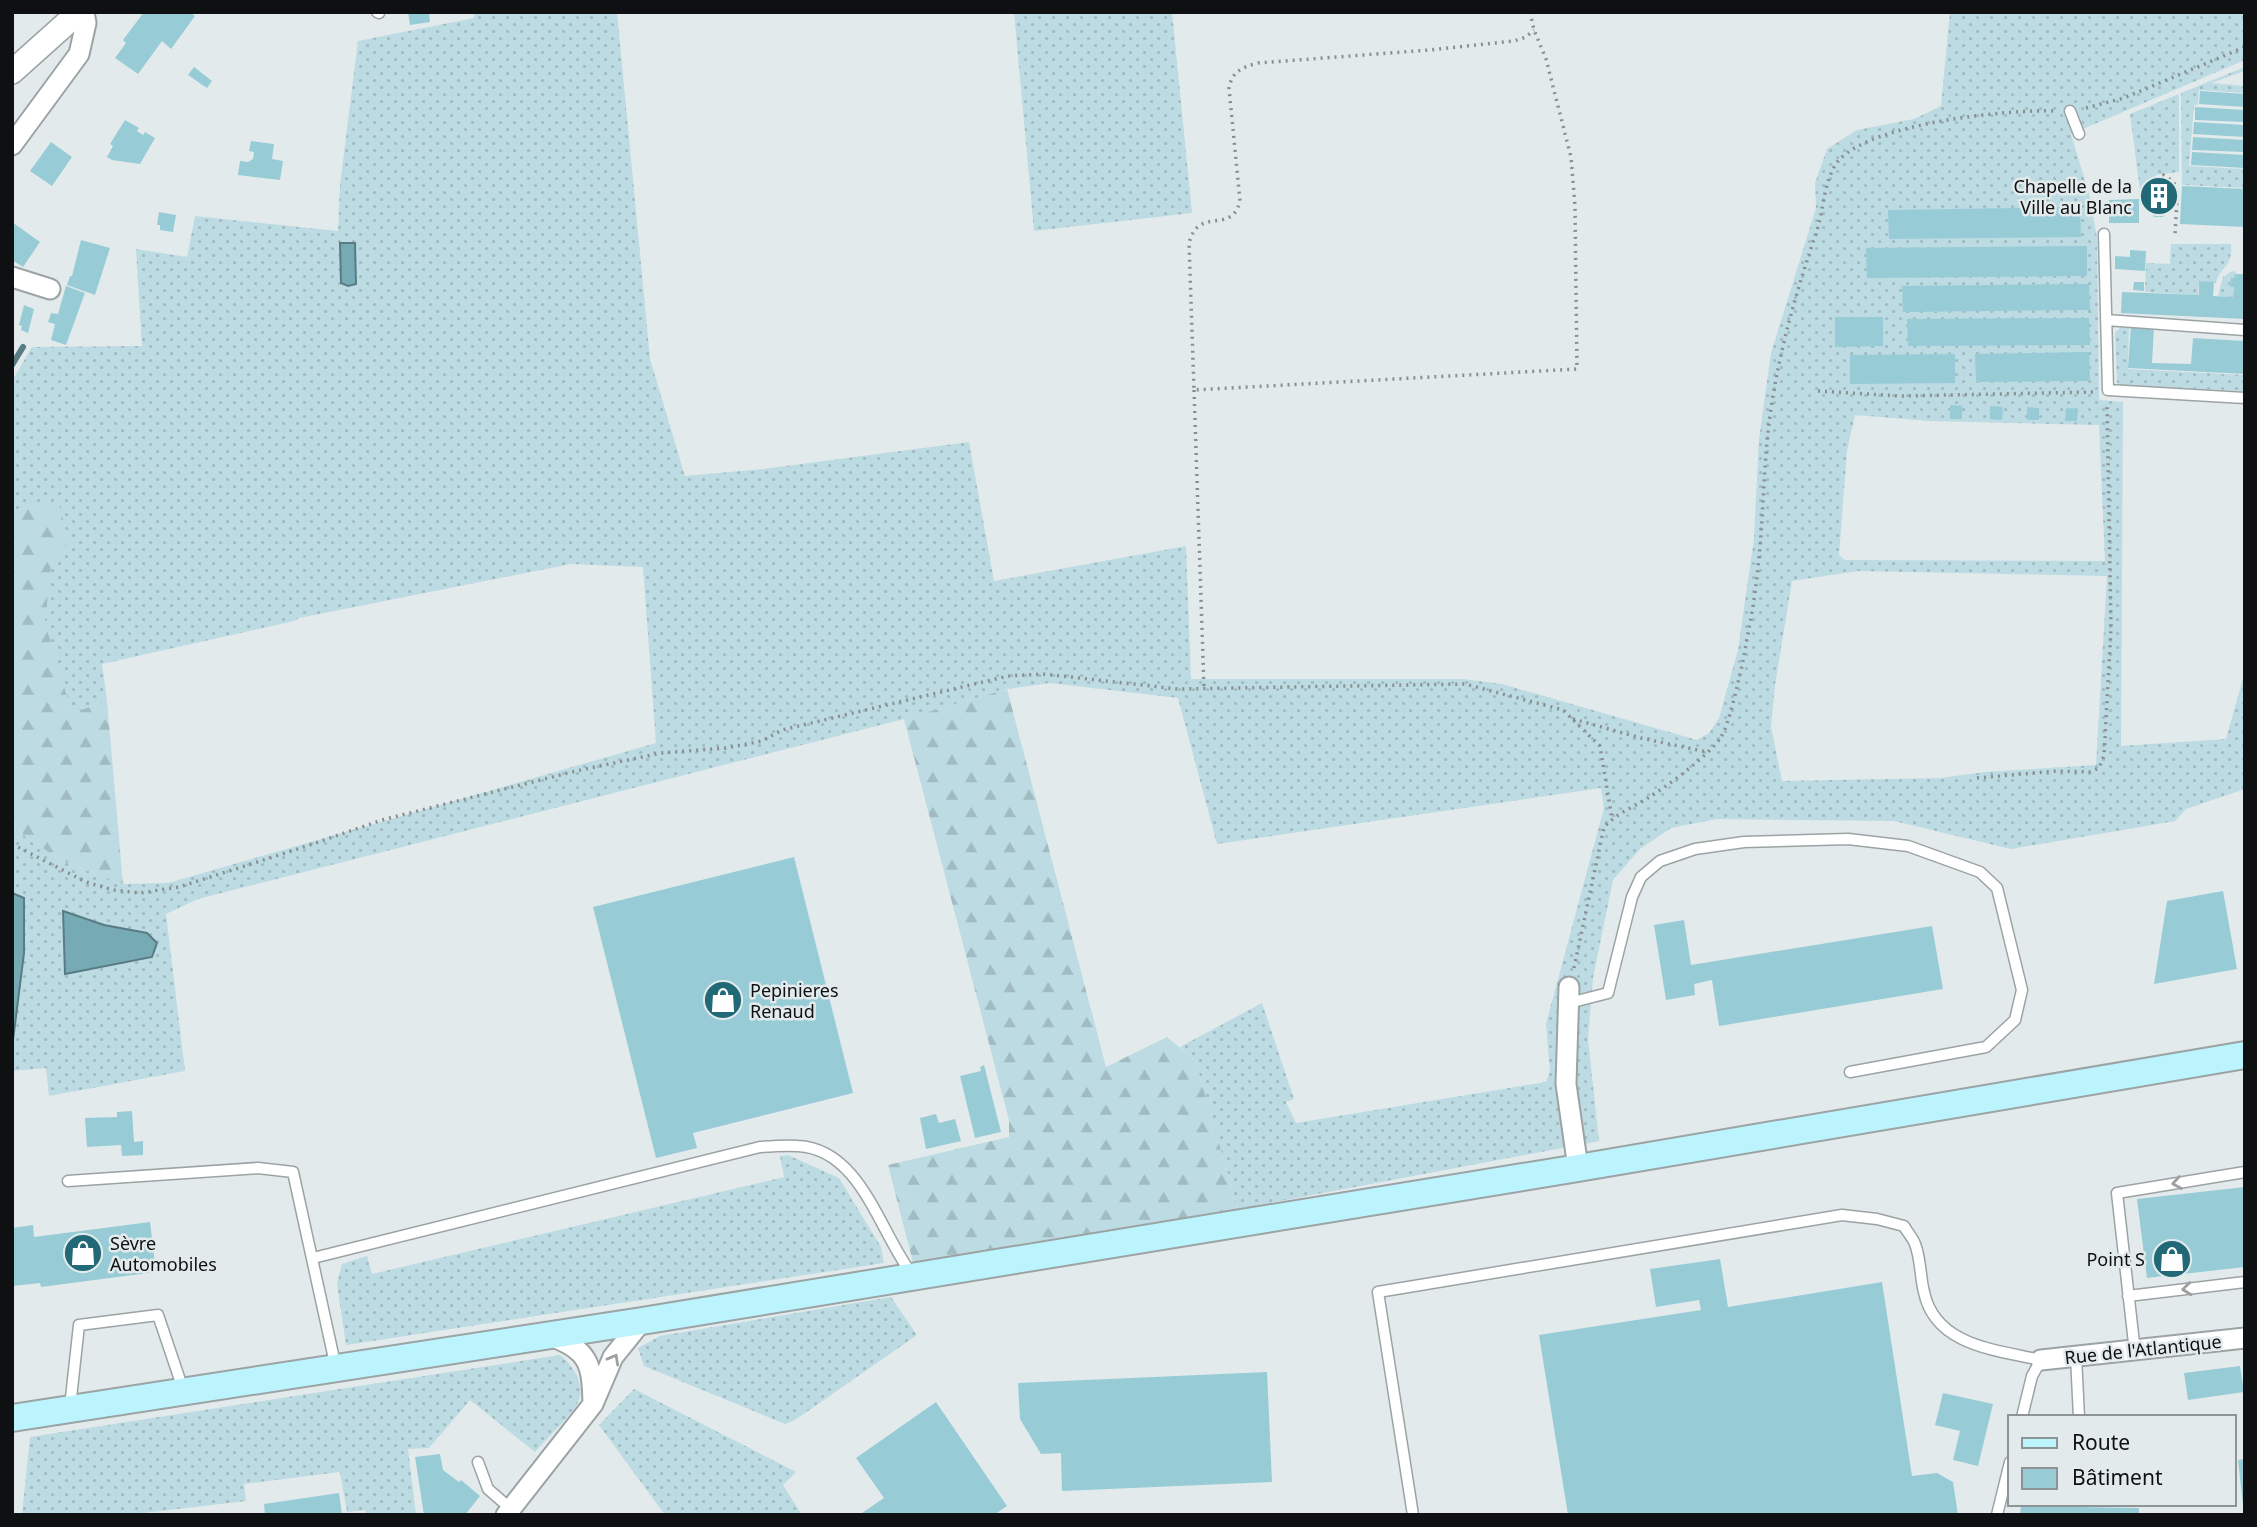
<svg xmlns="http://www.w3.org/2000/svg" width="2257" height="1527" font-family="'Noto Sans',sans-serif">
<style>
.grass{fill:url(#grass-dots);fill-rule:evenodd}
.forest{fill:url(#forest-firs)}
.water{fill:#76abb6;stroke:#577c84;stroke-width:2}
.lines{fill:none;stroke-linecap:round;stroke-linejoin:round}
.stream{stroke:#577c84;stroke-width:6}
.building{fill:#97ccd7}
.service-casing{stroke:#9ca3a4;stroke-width:13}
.minor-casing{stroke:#9ca3a4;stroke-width:23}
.tertiary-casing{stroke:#9ca3a4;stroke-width:26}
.secondary-casing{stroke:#9ca3a4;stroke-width:30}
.path{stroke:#898e90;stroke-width:3.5;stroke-dasharray:2 5;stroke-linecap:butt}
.service{stroke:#fff;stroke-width:10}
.minor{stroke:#fff;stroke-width:19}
.tertiary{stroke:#fff;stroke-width:23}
.secondary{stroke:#bbf4fd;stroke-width:26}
.oneway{stroke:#9f9fa0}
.labels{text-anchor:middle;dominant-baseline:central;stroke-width:5;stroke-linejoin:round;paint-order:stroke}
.poi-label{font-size:18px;fill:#0e1011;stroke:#e3eaec;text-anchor:end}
.street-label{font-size:18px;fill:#0e1011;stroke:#e3eaec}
</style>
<defs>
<pattern id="grass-dots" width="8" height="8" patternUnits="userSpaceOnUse" patternTransform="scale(1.75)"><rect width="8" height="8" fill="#bcdbe2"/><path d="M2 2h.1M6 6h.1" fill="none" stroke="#a0bbc1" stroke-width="1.8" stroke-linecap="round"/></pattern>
<pattern id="forest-firs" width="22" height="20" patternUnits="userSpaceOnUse" patternTransform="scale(1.75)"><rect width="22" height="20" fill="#bcdbe2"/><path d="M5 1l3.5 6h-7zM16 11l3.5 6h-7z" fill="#a0bbc1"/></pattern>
</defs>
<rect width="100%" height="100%" fill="#e3eaec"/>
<path class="grass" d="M474,12h143l33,347 35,117 78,-7 206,-27 25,139 192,-35 5,133h272l39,5 195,56 12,-7 10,-15 19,-68 16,-111 5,-100 12,-86 45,-145 -1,-25 12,-34 30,-19 57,-11 27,-13 9,-94h295v48l-174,74 19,63 7,41 2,162 24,2 -2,344 105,-7 19,-68 -2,70 2,1v47l-59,20 -11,12 -164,28 -117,-28 -177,-2 -46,9 -31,21 -27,31 -20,98 -5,61 11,102 -361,68 -43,-149 -15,-13 82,-44 32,96 -8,3 10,21 250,-41 4,-11 -4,-47 58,-216 -3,-20 -384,56 -39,-146 -128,-15 -43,6 -103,30 -706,180 -32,15 19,157 -136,25 -3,-28 -34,3c0,-58 14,-115 12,-173l-12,-5v-66l48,33 63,24 45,-1 488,-140 -13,-176 -72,-3 -272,54 -5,3 -192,43 5,37 -35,12 -28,-90 14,-122 -46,9v-129l20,-34 110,-1 -6,-97 51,8 8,-41 143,15 2,-46 18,-144 116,-23zM1855,415l75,6 169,4 6,136 -260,-1 -6,-5 8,-104zM1858,571l249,5 -11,189 -111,7 -45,6 -158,3 -11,-54 4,-42 17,-104z
M1014,12h158l20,201 -158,18z
M2245,67v4l-34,12 34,3v7l-46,-3 -1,14 -4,2 -5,60 56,3v19l-63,-3 -1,-92z
M2179,94v78l-23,3v5l-8,2v17l-7,-1 -11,-84z
M2171,244h60c2,24 -11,22 -15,39l-17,-2 -1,14 -53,-3 1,-29 24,1z
M2232,271l4,1 -2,6 -3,1 -1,8h4l-1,10 -15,-1 5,-19z
M2129,326l-1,43 117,6v16l-125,-6 -3,-2 -2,-51 5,-4z
M788,1155l51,23 42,69 3,16 -538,82 -9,-61 5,-20 25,-8 5,18 412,-97 -4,-21z
M891,1297l26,38 -122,85 -10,4 -141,-58 -6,-18 22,-12z
M560,1355c13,10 26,30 18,47 -5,12 -34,39 -43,50l-65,-52 -41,48 -21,1 8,66h-50l-1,-5 -18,2 -7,-40 -96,12 2,17 -120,14h-104l8,-78z
M634,1389l162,83 -13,13 19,30h-137l-66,-90z"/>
<path class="forest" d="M58,501l11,41 -18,23 -6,58 27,90 35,-12 16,183 -63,-24 -48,-33v-317z
M1007,689l99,378 61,-30 28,23 43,149 -325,53 -25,-97 121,-28v-17l-105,-401z"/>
<path class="water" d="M340,243h15l1,41 -8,2 -7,-3z
M12,893l12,5v55l-12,95z
M63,911l41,14 43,8 10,10 -5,14 -87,17z"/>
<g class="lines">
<path class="stream" d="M12,365l11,-18"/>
</g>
<path class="building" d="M144,12h46l5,4 -24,33 -9,-8 -24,33 -23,-16 11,-15 -3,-3z
M408,12h21l1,10 -20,3z
M194,67l18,14 -5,7 -19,-13z
M2200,91l45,3v13l-46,-3z
M2195,107l50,3v12l-50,-2z
M125,120l14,8 -2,3 6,4 2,-3 10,6 -15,26 -28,-4 -5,-3 6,-11 -3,-2z
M2194,122l51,3v12l-52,-3z
M2193,137l52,3v12l-53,-2z
M251,141l23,3 -2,15 11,2 -3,19 -42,-5 2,-14 8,1 5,-3 1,-7 -5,-1z
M51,142l21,15 -20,29 -22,-15z
M2192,152l53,3v13l-54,-3z
M2150,181l18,1v27l-5,8h-9l-5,-8z
M2182,186l63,3v38l-65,-3z
M2139,199v24h-30v-23z
M2080,207l1,30 -192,2 -1,-29z
M159,212l17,3 -3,17 -13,-2v-5h-3z
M12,222l28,20 -17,25 -11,-7z
M81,240l29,8 -15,47 -28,-10 3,-9h2z
M2087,246v30l-220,2 -1,-30z
M2130,250l16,1 -1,20 -30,-2v-13l15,1z
M2235,274h10v45l-124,-6 1,-21 77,3v-14l15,1 -1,14 20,1 1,-10h-4l1,-9h3z
M2134,282h10v9l-11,-1z
M2089,284l1,26 -187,2 -1,-26z
M66,286l19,7 -19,52 -15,-5 4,-16 -7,-2 3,-9 7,1z
M24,305l10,4 -6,24 -7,-3 1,-4 -3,-1z
M1835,317h48v29l-48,1z
M2089,318l1,27 -182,1 -1,-27z
M2131,326l23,1 -2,36 39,1 2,-26 51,3 1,33 -117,-6z
M2089,352l1,29 -114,1 -1,-28z
M1955,354v29l-105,1v-29z
M1950,405l12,1v13h-12z
M1990,406l13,1 -1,13 -12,-1z
M2027,407l12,1v12h-12z
M2066,408l12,1 -1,12h-12z
M794,857l59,236 -160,40 4,15 -41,10 -63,-251z
M2223,891l14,78 -83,15 13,-83z
M1684,920l7,45 241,-39 11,63 -224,37 -7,-46 -18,4 1,11 -29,5 -12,-75z
M984,1065l17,67 -26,6 -15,-62 21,-5 -1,-4z
M132,1111l2,31 9,-1v14l-21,1 -1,-11 -34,2 -2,-29 32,-1v-5z
M936,1114l3,9 16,-4 6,22 -35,8 -6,-31z
M2245,1187v80l-98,11 -10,-79z
M150,1222l6,50 -115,15 -1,-4 -28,3v-58l21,-3 1,12z
M1720,1259l8,48 154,-25 30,194 25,-3 16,9 5,33h-390l-29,-180 162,-25 -2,-10 -43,7 -6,-38z
M2240,1366l4,26 -56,8 -4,-27z
M1267,1372l5,110 -210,9 -1,-38 -20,1 -21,-35 -2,-36z
M1943,1393l50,11 -15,62 -25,-6 7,-29 -25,-6z
M936,1402l71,104 -13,9h-135l25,-17 -28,-40z
M440,1454l3,16 16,12 2,-2 19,16 -15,19h-41l-9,-58z
M2245,1459v46h-2l-5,-45z
M339,1493l3,22h-77l-1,-11z
M2021,1506l118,2v7h-119z"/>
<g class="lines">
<g class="service-casing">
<path id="service" d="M377,12l2,1
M2070,111l9,23
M2104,234l4,156 137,8
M2106,320l139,10
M1569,1003l39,-10 24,-96 9,-20 19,-16 35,-12 49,-7 104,-3 60,7 72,26 17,16 25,102 -7,30 -29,27 -136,25
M68,1181l190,-13 35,4 43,196
M313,1258l447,-111c13,-1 26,-2 38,-1 62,3 81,84 113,127
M2128,1296l117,-14
M2135,1352l-18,-159 128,-21
M2076,1357l3,60
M70,1407l9,-82 79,-10 25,74
M478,1462l10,27 23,20
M1413,1515l-35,-223 464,-77 35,4 27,7c3,6 9,12 11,18 6,15 5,33 9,48 11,54 73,58 117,68l-9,16 -10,41
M1997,1515l13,-53"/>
</g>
<g class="minor-casing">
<path id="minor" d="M12,145l67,-91 7,-31 -2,-11
M12,277l38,12
M1569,987l-3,97 12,84
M550,1336c40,14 42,29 43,68l20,-47 29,-36
M2041,1360l204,-22
M506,1515l87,-111"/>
</g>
<g class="tertiary-casing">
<path id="tertiary" d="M12,72l67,-60"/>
</g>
<g class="secondary-casing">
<path id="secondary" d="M12,1418l630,-97 936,-153 667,-113"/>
</g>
<path class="path" d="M1530,12l4,18 12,29 25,98 4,49 2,163 -383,21 -5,-147c10,-38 42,-7 51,-42l-11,-113c3,-17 14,-21 29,-25l171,-13 85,-9 12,-4 8,-7
M2086,108l38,-10 121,-51
M2159,180v-3l4,-2 11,7 3,18 -2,35
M1194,390l10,298
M1818,391l82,5 193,-4
M1573,719l68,19 66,14
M1977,778l79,-7 33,1 10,-4 5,-12 7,-128 -4,-224
M12,844l74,38 27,8 27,3 39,-6 122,-39 81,-28 194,-49 85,-18 65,-5 36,-7 20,-11 226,-54 35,-2 135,15 287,-5 98,26 37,36 12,73
M1574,968l30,-141c12,-13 29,-20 44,-29 18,-11 62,-43 73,-61 8,-12 17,-55 21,-71 6,-33 13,-65 16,-99 6,-52 5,-105 13,-158 9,-62 26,-119 46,-179 7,-21 7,-53 22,-70 34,-37 169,-51 218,-49"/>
<use href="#service" class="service"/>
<use href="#minor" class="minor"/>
<use href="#tertiary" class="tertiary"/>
<use href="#secondary" class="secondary"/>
</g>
<defs><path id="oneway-chevron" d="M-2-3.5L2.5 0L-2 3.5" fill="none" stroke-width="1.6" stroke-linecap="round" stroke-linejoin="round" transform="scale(1.75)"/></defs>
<g class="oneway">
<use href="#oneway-chevron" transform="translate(2177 1183) rotate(171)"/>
<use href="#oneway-chevron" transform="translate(2187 1289) rotate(174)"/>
<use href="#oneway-chevron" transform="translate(614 1359) rotate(-61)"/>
</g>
<defs>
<g id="building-disc" transform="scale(2.0125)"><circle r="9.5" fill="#216976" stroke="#e3eaec"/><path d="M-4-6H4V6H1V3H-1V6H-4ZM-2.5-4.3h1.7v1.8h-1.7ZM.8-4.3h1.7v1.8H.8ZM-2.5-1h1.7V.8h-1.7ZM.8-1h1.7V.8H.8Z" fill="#fff"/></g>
<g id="shop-disc" transform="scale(2.0125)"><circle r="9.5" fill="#216976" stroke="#e3eaec"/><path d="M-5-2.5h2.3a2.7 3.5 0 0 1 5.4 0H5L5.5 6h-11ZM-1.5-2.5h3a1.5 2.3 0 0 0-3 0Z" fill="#fff"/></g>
</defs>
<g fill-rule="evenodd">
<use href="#building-disc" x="2159" y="196"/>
<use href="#shop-disc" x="723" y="1000"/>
<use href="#shop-disc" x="83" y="1253"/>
<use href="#shop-disc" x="2172" y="1259"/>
</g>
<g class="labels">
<g class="poi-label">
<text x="2132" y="186">Chapelle de la<tspan x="2132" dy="21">Ville au Blanc</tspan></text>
<text x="750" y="990" text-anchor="start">Pepinieres<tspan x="750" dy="21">Renaud</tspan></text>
<text x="110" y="1243" text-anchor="start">Sèvre<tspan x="110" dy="21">Automobiles</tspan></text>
<text x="2145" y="1259">Point S</text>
</g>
<g class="street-label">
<text transform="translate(2143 1349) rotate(-6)">Rue de l'Atlantique</text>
</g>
</g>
<rect width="2257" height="1527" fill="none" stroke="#0e1011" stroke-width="28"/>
<rect x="2008" y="1415" width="228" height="91" fill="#e3eaec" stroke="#8e9394" stroke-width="2"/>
<rect x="2022" y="1438" width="35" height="10" fill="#bbf4fd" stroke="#8e9394" stroke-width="2"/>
<text x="2072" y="1450" font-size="21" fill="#0e1011">Route</text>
<rect x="2022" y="1468" width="35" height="21" fill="#97ccd7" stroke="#8e9394" stroke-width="2"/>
<text x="2072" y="1485" font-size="21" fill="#0e1011">Bâtiment</text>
</svg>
